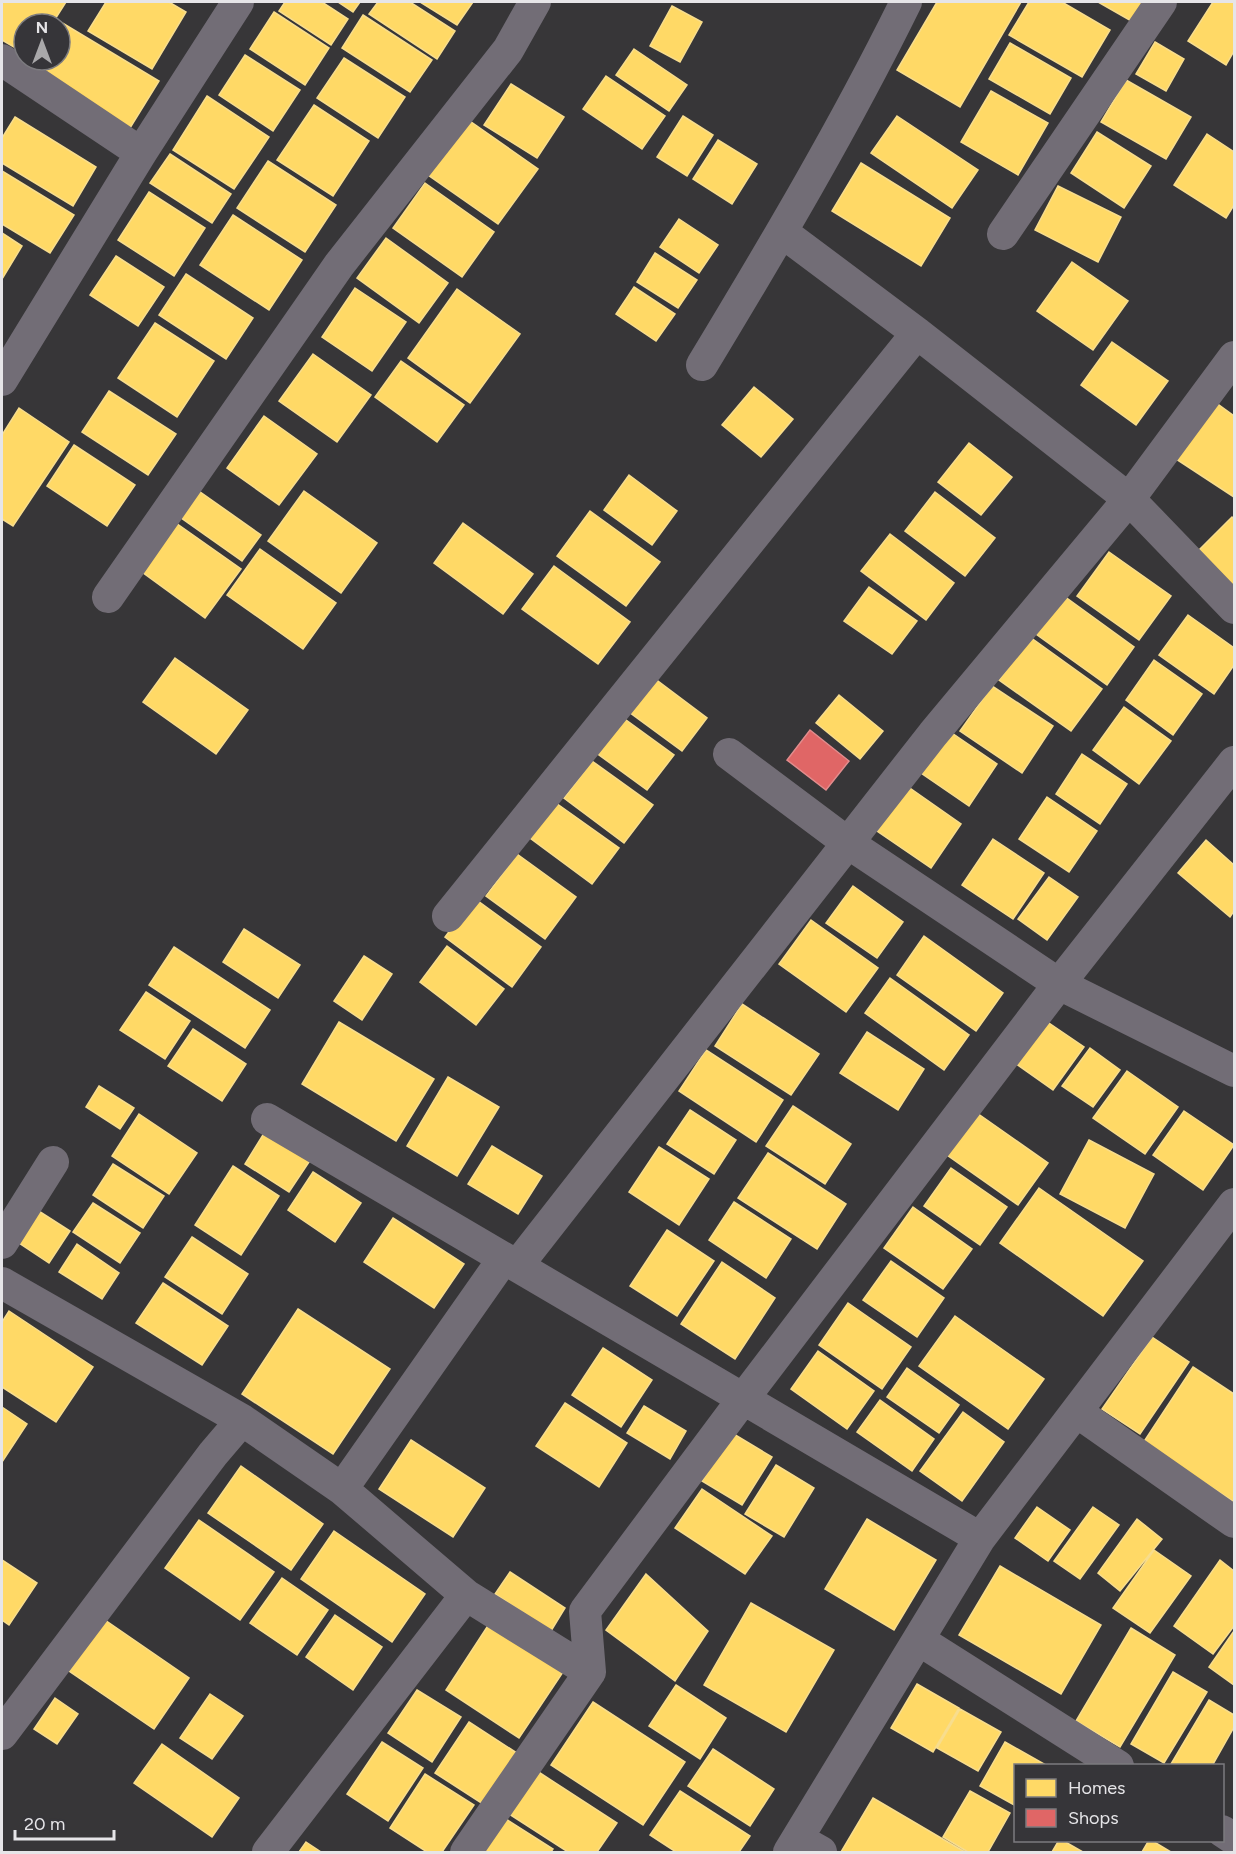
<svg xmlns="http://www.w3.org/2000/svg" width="1236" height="1854" font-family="Figtree,sans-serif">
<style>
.homes{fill:#ffd966;stroke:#f8dd8d;stroke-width:1.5}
.shops{fill:#e06666;stroke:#e28c8d;stroke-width:1.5}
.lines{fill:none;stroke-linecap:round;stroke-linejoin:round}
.minor{stroke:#726d76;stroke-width:32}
</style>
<rect width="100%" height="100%" fill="#373638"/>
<path class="homes" d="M2,2h64l-14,22h-28v29l-22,-13z
M106,2h63l17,10 -34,57 -64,-38z
M285,2h37l26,17 -17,26 -52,-34z
M338,2h22l-7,10z
M378,2h32l45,29 -18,28 -68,-45z
M420,2h53l-16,23z
M937,2h84l-61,105 -63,-37z
M1029,2h33l48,28 -28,47 -73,-42z
M1098,2h47l-12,20z
M1213,2h21v49l-8,14 -38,-24z
M672,6l30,16 -22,40 -30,-16z
M274,12l55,36 -24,37 -55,-36z
M363,15l69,45 -22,32 -68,-44z
M59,21l100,60 -29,47 -99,-60 5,-8h24v-36h-2z
M1155,42l29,17 -18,32 -30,-17z
M1010,43l61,35 -21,36 -61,-35z
M634,49l53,36 -18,26 -53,-36z
M245,55l55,35 -27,41 -54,-36z
M344,58l61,39 -27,41 -61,-40z
M606,76l59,40 -23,33 -59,-40z
M1126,80l65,37 -25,42 -65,-37z
M511,84l53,33 -27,41 -53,-33z
M991,91l57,32 -30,52 -57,-33z
M207,96l62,41 -35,52 -61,-39z
M314,105l55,36 -36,55 -56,-36z
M683,116l30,19 -26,41 -30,-19z
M897,116l81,54 -26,38 -81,-55z
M15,117l81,50 -23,39 -71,-43v-25z
M467,119l71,50 -40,55 -70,-49z
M1097,132l54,34 -27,42 -53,-35z
M1207,134l27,18v53l-8,13 -52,-33z
M718,140l39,24 -25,40 -39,-25z
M170,154l61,40 -19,29 -62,-40z
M268,161l68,44 -31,47 -68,-44z
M861,163l89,55 -29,48 -89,-55z
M2,171l72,44 -24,38 -48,-29z
M425,183l69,49 -32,45 -69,-49z
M1058,186l63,31 -23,45 -63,-32z
M149,192l56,36 -31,48 -56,-36z
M233,215l69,45 -33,50 -69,-45z
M679,219l39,26 -19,28 -39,-26z
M2,233l20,13 -20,33z
M386,238l62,45 -29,40 -62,-45z
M655,253l42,27 -19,28 -41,-26z
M116,256l48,31 -26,39 -48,-31z
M1072,262l56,39 -35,49 -56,-39z
M186,274l67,44 -27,41 -67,-44z
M634,287l41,27 -19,27 -40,-27z
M355,288l51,34 -34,49 -50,-34z
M457,289l63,45 -50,69 -62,-45z
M155,323l59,38 -37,56 -59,-39z
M1112,342l56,39 -32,44 -55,-40z
M313,354l58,41 -34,47 -58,-41z
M401,361l63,44 -27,37 -62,-45z
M754,387l39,32 -32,38 -39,-32z
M109,391l67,43 -28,41 -66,-43z
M1215,402l19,14v81l-58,-38z
M19,408l50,34 -56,84 -11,-7v-84z
M264,416l53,38 -38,51 -52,-37z
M969,443l43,34 -31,38 -43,-33z
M74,445l61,40 -28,41 -60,-40z
M629,475l48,36 -25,34 -48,-35z
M196,489l65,46 -19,26 -65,-46z
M304,491l73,52 -36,50 -73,-52z
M935,492l60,46 -30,38 -60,-45z
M590,511l70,51 -34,44 -69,-50z
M1232,517l2,2v77l-41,-40z
M176,523l65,46 -36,49 -63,-46z
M463,523l70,51 -30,40 -69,-51z
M890,534l64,49 -28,37 -65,-49z
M260,549l76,54 -33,46 -76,-54z
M1109,552l62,44 -32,44 -62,-44z
M554,566l76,56 -32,42 -76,-55z
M869,587l48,34 -25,33 -48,-33z
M1064,596l70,51 -27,38 -71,-51z
M1188,615l46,33v17l-20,29 -55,-39z
M1030,637l72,52 -31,42 -72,-51z
M175,658l73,52 -32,44 -73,-52z
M1154,660l48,34 -29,41 -47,-35z
M654,678l53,40 -25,33 -53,-39z
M992,686l61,40 -31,47 -62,-42z
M839,695l44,36 -23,28 -44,-36z
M1124,707l47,34 -32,43 -46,-34z
M622,717l52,38 -27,35 -52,-38z
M949,731l48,33 -28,42 -48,-33z
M1082,754l45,30 -27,40 -44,-30z
M592,761l61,44 -29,38 -60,-45z
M907,786l54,38 -30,44 -54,-37z
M1047,797l50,34 -28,41 -50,-33z
M556,803l63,45 -27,36 -62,-46z
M993,839l51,34 -31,46 -51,-34z
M1206,840l28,25v46l-4,6 -52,-44z
M517,854l59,43 -31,42 -59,-43z
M1049,877l29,20 -31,43 -29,-21z
M853,886l50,36 -26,36 -51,-35z
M474,898l67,49 -29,40 -67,-50z
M811,920l67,48 -32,44 -67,-48z
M244,929l56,36 -22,33 -55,-36z
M924,936l79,57 -27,38 -79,-56z
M447,946l57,43 -28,36 -56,-43z
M174,947l96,63 -25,38 -96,-63z
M364,956l28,18 -30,46 -28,-19z
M890,978l79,57 -25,35 -79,-57z
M146,992l44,29 -25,38 -45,-29z
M742,1004l77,50 -28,41 -76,-49z
M1046,1021l38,26 -31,43 -38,-27z
M339,1022l95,57 -38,62 -94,-57z
M193,1029l53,35 -24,37 -54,-35z
M867,1032l57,37 -26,41 -58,-37z
M1090,1048l30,22 -27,37 -31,-21z
M706,1050l77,50 -27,42 -77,-51z
M1127,1071l51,36 -33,47 -52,-36z
M448,1077l51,30 -42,69 -50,-30z
M99,1086l35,22 -14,21 -34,-22z
M793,1106l58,38 -26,40 -59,-38z
M690,1110l46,30 -22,34 -47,-30z
M1184,1111l50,34 -31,45 -50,-35z
M977,1113l71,50 -30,42 -71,-50z
M139,1114l58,39 -28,41 -57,-38z
M266,1130l45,29 -22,33 -44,-28z
M1089,1140l65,34 -29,54 -65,-34z
M492,1146l50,30 -24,38 -50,-30z
M659,1147l50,32 -30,46 -50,-33z
M768,1153l78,51 -29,45 -79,-51z
M113,1164l51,32 -21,32 -50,-33z
M233,1166l46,30 -38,59 -46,-30z
M951,1168l56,39 -27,38 -56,-39z
M313,1172l48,31 -26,39 -47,-32z
M1039,1188l104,73 -40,55 -103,-73z
M734,1202l57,37 -25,39 -57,-38z
M93,1203l47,30 -20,30 -47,-31z
M913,1207l59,42 -29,40 -59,-41z
M34,1208l36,23 -21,32 -36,-24z
M393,1218l71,46 -30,44 -70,-46z
M667,1230l47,31 -37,55 -47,-30z
M192,1237l56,37 -26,40 -57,-37z
M77,1244l42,29 -17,26 -43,-27z
M891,1261l53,37 -27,39 -54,-37z
M722,1262l53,36 -40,61 -54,-35z
M163,1283l65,43 -26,39 -66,-42z
M848,1303l63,44 -29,42 -63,-44z
M298,1309l92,60 -57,85 -91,-60z
M9,1311l84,56 -37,55 -54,-35v-65z
M955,1316l89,63 -36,50 -89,-63z
M1152,1337l37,25 -49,72 -38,-25z
M603,1348l49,32 -31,47 -49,-32z
M818,1351l56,40 -27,38 -56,-40z
M1193,1367l41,27v108l-91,-59z
M907,1368l52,37 -20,28 -52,-36z
M880,1400l54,39 -22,32 -55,-39z
M565,1403l62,40 -28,44 -63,-41z
M644,1406l42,25 -16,28 -43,-26z
M2,1407l25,17 -25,38z
M963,1412l41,30 -42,59 -42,-30z
M732,1433l40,24 -30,48 -40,-24z
M411,1440l74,48 -32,49 -74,-48z
M776,1465l38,23 -30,49 -39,-23z
M241,1466l82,58 -32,46 -83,-57z
M702,1489l70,47 -27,38 -70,-46z
M1037,1507l33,23 -22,31 -33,-23z
M1093,1507l26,18 -39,54 -26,-18z
M867,1519l69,41 -42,70 -69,-41z
M1137,1519l25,20 -42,52 -22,-18z
M199,1520l75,52 -34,48 -75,-52z
M334,1531l91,63 -33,48 -91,-63z
M1154,1550l37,26 -41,57 -37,-25z
M2,1560l35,23 -28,42 -7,-5z
M1220,1560l14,11v55l-21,28 -39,-28z
M1000,1566l101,59 -40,69 -102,-59z
M510,1572l55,36 -14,23 -56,-37z
M646,1574l62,57 -33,50 -69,-51z
M282,1578l46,32 -31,45 -47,-32z
M751,1603l83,47 -48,82 -82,-47z
M335,1615l47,32 -29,43 -47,-33z
M105,1620l84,58 -35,51 -85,-58z
M489,1624l74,48 -44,66 -73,-48z
M1131,1628l44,27 -55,92 -44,-26z
M1234,1631v54l-25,-18z
M1173,1672l34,20 -43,71 -33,-19z
M917,1684l42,24 -26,44 -42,-24z
M676,1685l50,33 -26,41 -51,-33z
M417,1690l44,27 -29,45 -44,-29z
M210,1694l33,22 -31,43 -32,-21z
M55,1698l23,16 -21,30 -23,-15z
M1209,1700l25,15v12l-22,39h-38l-3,-2z
M593,1702l92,60 -42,63 -92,-60z
M960,1709l41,23 -23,39 -41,-23z
M469,1722l51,33 -34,51 -51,-33z
M382,1742l41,26 -35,53 -41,-27z
M1005,1742l41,23 -30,1v40l-36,-20z
M162,1744l77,54 -27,39 -78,-54z
M713,1749l61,40 -24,37 -62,-40z
M537,1771l80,52 -20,29h-29l-59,-38z
M425,1774l49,31 -32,47h-15l-37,-24z
M680,1791l70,45 -11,16h-63l-26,-17z
M970,1791l40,22 -22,39h-20l-25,-15z
M873,1798l92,54h-124z
M506,1819l47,30 -2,3h-67z
M1059,1840h3l21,12h-31z
M1149,1840h2l20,12h-29z
M306,1842l15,10h-22z"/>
<path class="shops" d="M810,730l39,31 -23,29 -39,-30z"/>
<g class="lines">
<path class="minor" d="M2,60l139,93
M782,232l135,101 212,166 105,109
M1003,234l158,-232
M702,365c72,-119 143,-239 204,-363
M2,380l139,-227 97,-151
M108,597l231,-332 169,-215 27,-48
M729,754l119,89 211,141 175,87
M448,916l469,-583
M267,1119l713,419 -191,314
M2,1243l51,-81
M517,1266l416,-532 196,-235 105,-142
M2,1283l240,137 100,69 124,106 -198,257
M1077,1412l157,110
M342,1489l162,-231
M980,1538l254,-334
M466,1595l124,77
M919,1640l199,126
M2,1734l211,-280 29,-34
M1222,1831l12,8
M798,1839l23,13
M466,1852l124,-180 -5,-61 158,-212 316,-415 175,-222"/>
</g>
<rect width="1236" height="1854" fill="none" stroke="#e6e5e8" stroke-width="6"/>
<rect x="1014" y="1764" width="210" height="78" fill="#363539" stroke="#7c7b7f" stroke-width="1.5"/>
<rect x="1026" y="1779" width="30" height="18" fill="#ffd966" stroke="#7c7b7f" stroke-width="1.5"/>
<text x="1068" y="1794" font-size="18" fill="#e6e5e8">Homes</text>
<rect x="1026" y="1809" width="30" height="18" fill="#e06666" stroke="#7c7b7f" stroke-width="1.5"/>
<text x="1068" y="1824" font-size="18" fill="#e6e5e8">Shops</text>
<g transform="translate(42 42)"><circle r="28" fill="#363539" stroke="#7c7b7f" stroke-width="1.5"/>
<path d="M0-4.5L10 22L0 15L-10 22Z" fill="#a9a8aa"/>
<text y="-9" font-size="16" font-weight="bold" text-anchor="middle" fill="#e6e5e8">N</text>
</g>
<path d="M15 1830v9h99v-9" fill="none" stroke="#e6e5e8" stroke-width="3"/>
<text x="24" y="1830" font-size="18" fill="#e6e5e8" stroke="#363539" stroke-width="4.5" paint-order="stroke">20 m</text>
</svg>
